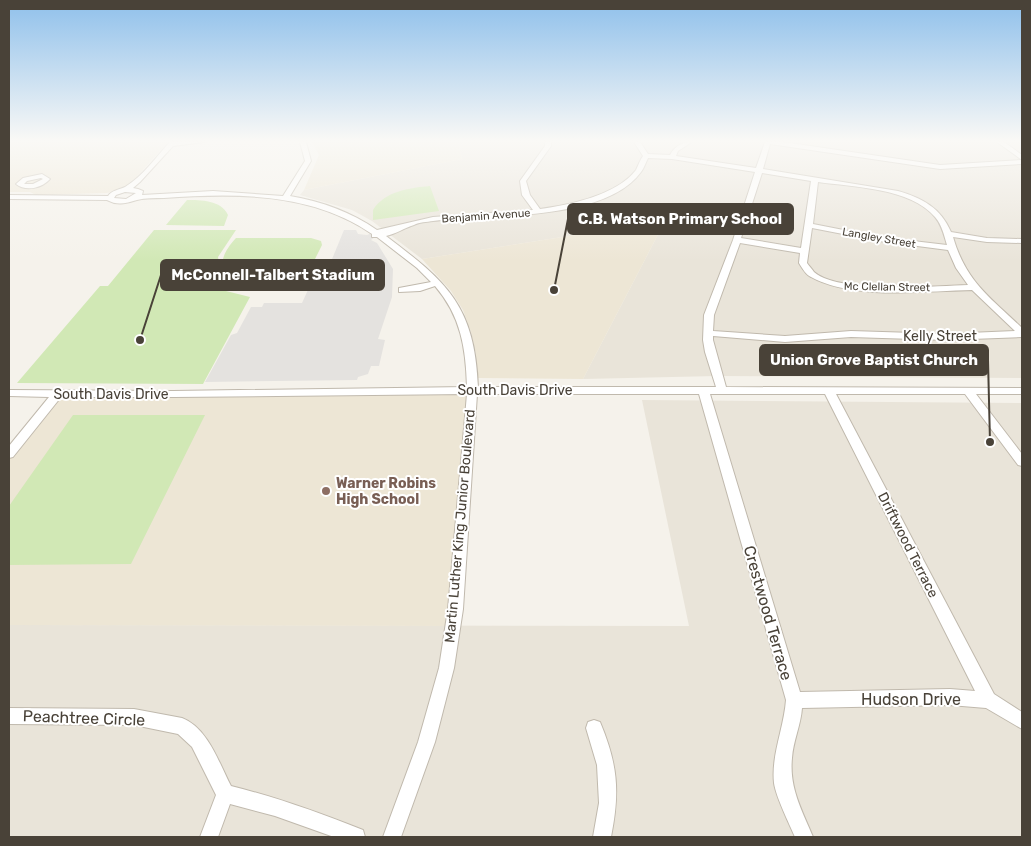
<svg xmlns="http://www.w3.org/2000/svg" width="1031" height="846" font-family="Rubik,sans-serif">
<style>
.residential{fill:#e9e4d9}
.education{fill:#ede6d5}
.green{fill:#d1e8b5}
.parking{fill:#e4e2df}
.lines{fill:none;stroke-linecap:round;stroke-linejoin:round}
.minor-casing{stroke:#c0b9ad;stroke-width:2}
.minor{fill:#fff;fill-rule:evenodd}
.education-dot{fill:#8d6e63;stroke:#fff;stroke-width:2}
.labels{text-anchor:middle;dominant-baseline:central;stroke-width:4;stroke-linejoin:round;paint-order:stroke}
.far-street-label{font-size:11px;fill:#494238;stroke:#fff}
.street-label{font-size:14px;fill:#494238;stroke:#fff}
.education-label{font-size:14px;font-weight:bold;fill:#785e54;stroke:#fff;text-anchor:start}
.near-street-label{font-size:16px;fill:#494238;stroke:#fff}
.leader{fill:none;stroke:#494238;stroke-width:2}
.callout-dot{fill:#494238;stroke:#fff;stroke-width:2}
.callout{fill:#494238;stroke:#494238;stroke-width:2}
.callout-label{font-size:15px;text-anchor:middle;font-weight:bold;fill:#fff}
</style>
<rect width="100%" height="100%" fill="#f5f2eb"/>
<path class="residential" d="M458,142h564v236l-305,-2 -134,3 82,-158 -243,38 -50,-38 -20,-11 -52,-15 4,-5 158,-31z
M642,400l380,3v434h-1013v-212l680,1z"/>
<path class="education" d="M9,142h159l-41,46 -20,5 -71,2 -6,-3h-21z
M312,142h146l4,17 -158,31 15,-35z
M665,221l-82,158 -105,-1 -2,-24 -5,-22 -8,-22 -12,-19 -29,-32z
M472,390l-19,236 -444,-1v-171l49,-61z"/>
<path class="green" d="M430,186l9,25 -66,9v-10c12,-19 36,-22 57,-24z
M187,200c14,0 34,0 41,15l-4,11 -58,-1z
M154,230h82l-18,27 3,17 -8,16 13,1 24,6 -47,87 -186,-1 83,-97h8z
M236,238h75l10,3 1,4 -20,40c-31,4 -111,2 -66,-47z
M73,415h132l-74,149 -122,1v-59z"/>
<path class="parking" d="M344,230h12l2,4 9,1 5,-2 4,3 -5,4 6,3 16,26 -1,28 -14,42 7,1 -6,26h-8l-3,8 -10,3 -1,3 -152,2 26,-47 6,-2 14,-26h11l2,-4h38l10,-22h11z"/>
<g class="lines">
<g class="minor-casing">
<path id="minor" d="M204,142l-31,4 -33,36 -7,6 5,1 5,2 -1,4 71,-4 70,5 22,-35 -5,-19h6l5,19 -21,35c31,5 61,16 87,34l56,-13 100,-7 -11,-15 -2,-14 25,-35v-4h6v4l-25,35 4,14 10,14c29,-4 77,-14 96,-39 2,-4 4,-10 7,-14l-9,-14h6l8,12 22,1c5,-9 12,-13 22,-13l-14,9 -2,5 80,12 9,-26h18l157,23 82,-5v4l-82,5 -170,-25 -7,25 135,22c24,7 43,17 53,41l36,6 35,1v4l-35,-1 -34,-5c13,45 37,60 69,91v9l-77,3 -94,-3 -66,5 -72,-6v4l13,47 296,1v6h-46l46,60v12l-4,-1 -53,-71h-129l158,300 28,18v17l-36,-21 -36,-3 -148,3c-1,17 -9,33 -10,50 -3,30 10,52 21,79h-18c-6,-14 -19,-40 -21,-54 -3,-28 10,-55 12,-83l-87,-306h-222l-14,215 -9,59 -19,74 -34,95h-18l35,-95 21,-74 9,-59 19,-215 -294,3h-112l-48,60 -4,1v-12l40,-49 -40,-1v-6l164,1 294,-4c-1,-38 -6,-71 -32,-101l-15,5 -21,1v-4l32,-6 -14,-14 -40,-31h-5v-3c-61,-42 -137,-41 -208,-36 -9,0 -19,0 -27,2 -11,3 -19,6 -30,0l-98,-1v-4l99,1c4,-6 11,-6 17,-9 18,-11 31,-30 45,-45zM648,158l24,1 83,13 -22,68 -29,75 -1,25 2,12 11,35h-238c-3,-81 -31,-105 -92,-151 10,-2 18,-8 28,-11 5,-3 13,-3 19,-4 55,-7 172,1 208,-49 3,-4 5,-10 7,-14zM762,173l49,8 -10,67 -60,-10zM818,182c35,5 93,6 117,35 7,8 9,18 12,28l-68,-8 -66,-13zM125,192l11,1 -10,6 -12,-1 2,-3zM812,228l67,13 69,9 8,18 12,17c-34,1 -129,9 -154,-13 -2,-3 -5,-6 -7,-9zM740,243l60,10 -1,10c3,5 7,12 12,14 41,23 116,14 161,13l43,41 -70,3 -94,-3 -66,5 -72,-5 1,-16zM710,394h115l150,297 -25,-2 -150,3z
M997,142h7l18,13v5z
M42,174l8,5c-8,9 -24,13 -34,5l7,-6zM41,178l2,1 -10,5h-9l3,-3z
M9,708l125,1 48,9c26,10 37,45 49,68 45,11 89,27 132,44l2,7h-31l-59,-21 -45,-12 -12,33h-18l16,-42 -24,-48 -14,-13 -44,-9 -125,-1z
M594,720l6,2c18,43 20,70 11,115h-18l6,-34 -2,-38 -11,-37 2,-6z"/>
</g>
<use href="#minor" class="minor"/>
</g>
<linearGradient id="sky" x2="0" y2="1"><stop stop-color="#8fc0eb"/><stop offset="0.54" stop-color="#faf9f6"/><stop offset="1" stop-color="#faf9f6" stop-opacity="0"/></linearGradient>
<rect width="1031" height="261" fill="url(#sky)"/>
<circle class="education-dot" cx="326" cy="491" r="5"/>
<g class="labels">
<g class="far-street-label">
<text transform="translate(486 216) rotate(-4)">Benjamin Avenue</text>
<text transform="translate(879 238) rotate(10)">Langley Street</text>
<text transform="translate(887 287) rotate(1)">Mc Clellan Street</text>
</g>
<g class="street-label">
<text x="940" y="336">Kelly Street</text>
<text x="515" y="390">South Davis Drive</text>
<text x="111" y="394">South Davis Drive</text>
<text transform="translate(460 526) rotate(-85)">Martin Luther King Junior Boulevard</text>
<text transform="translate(908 545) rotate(63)">Driftwood Terrace</text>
</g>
<g class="education-label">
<text x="336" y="483">Warner Robins<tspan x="336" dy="16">High School</tspan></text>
</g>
<g class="near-street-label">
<text transform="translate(768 613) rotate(74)">Crestwood Terrace</text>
<text x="911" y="699">Hudson Drive</text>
<text transform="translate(84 718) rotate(2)">Peachtree Circle</text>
</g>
</g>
<path class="leader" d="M554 290L568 219M140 340L161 275M990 442L988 360"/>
<g class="callout-dot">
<circle cx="554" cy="290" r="5"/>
<circle cx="140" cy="340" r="5"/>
<circle cx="990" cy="442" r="5"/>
</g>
<g class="callout">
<rect x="568" y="204" width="225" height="30" rx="5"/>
<rect x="161" y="260" width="223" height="30" rx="5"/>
<rect x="760" y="345" width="228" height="30" rx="5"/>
</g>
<g class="callout-label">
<text x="680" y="224">C.B. Watson Primary School</text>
<text x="273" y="280">McConnell-Talbert Stadium</text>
<text x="874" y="365">Union Grove Baptist Church</text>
</g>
<rect width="1031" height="846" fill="none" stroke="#494238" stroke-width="20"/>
</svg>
